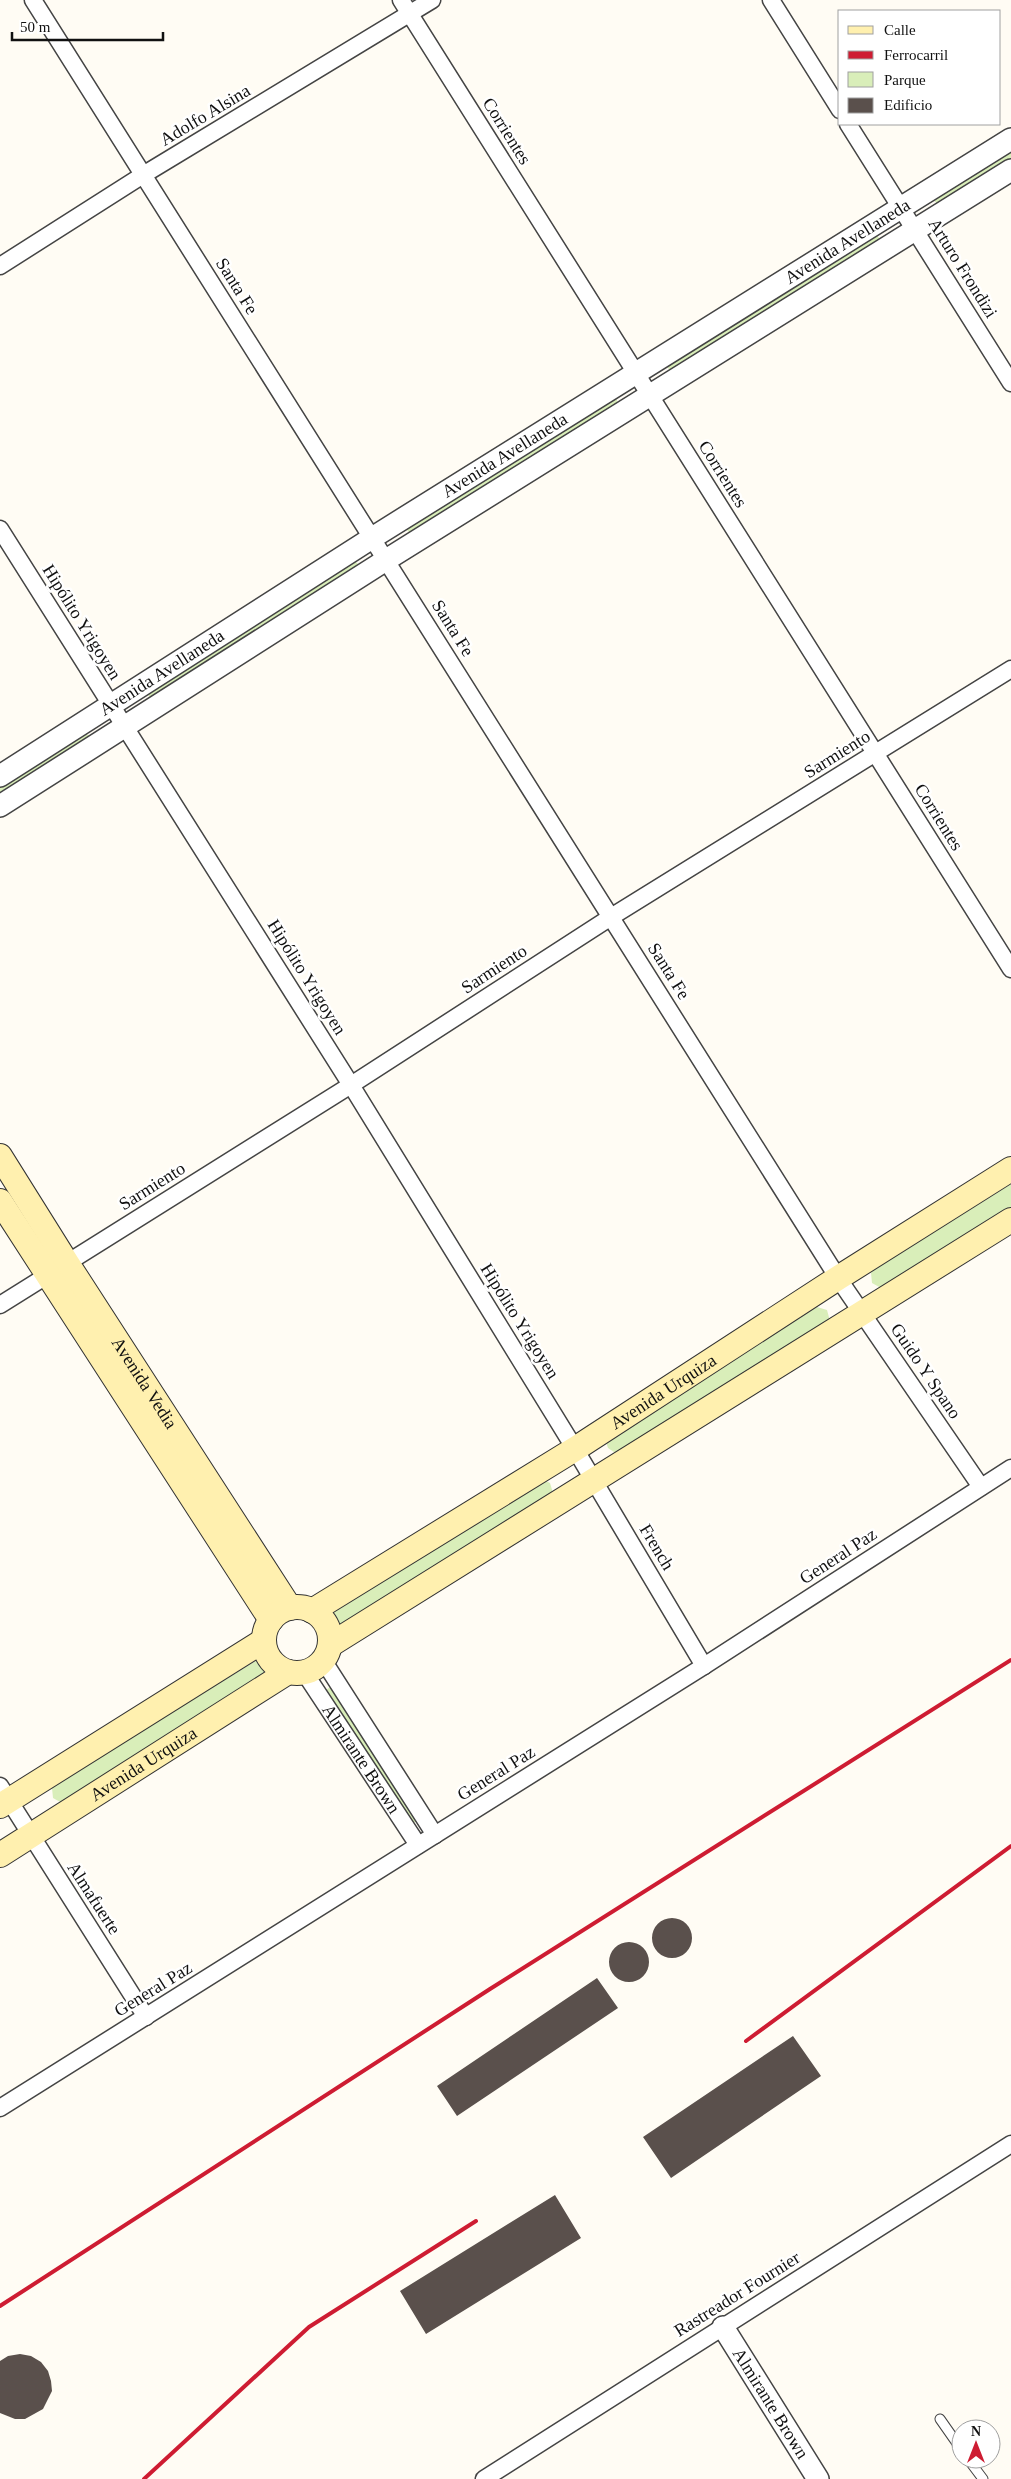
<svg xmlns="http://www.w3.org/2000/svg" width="1011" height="2479" font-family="Georgia,serif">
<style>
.green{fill:#d9eeb9}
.building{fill:#5a504c}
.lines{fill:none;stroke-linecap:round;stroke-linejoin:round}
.service-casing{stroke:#444;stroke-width:11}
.minor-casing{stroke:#444;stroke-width:19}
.tertiary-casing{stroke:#444;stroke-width:24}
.secondary-casing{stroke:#333;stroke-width:26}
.service{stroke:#fff;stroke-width:9}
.minor{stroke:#fff;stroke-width:16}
.tertiary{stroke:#fff;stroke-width:21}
.secondary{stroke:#fff0af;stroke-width:24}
.rail{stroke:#ce1c32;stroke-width:4}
.labels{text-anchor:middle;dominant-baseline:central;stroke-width:5;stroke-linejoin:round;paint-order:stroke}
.street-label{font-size:18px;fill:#111;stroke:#fff}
</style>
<rect width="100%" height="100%" fill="#fffcf4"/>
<path class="green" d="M1011,146v14l-73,44 -5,-4z
M877,235l3,5 -209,131 -3,-3v-5z
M616,397l2,7 -208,129 -4,-4z
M355,561l4,4 -208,133 -4,-4z
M85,733l5,3 -90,62v-14z
M1011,1184v25l-130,79 -9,-5 -1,-10 5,-6z
M817,1307l10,3 3,11 -213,133 -9,-6 -2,-6 6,-9z
M544,1480l6,3 3,10 -213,133 -9,-5 -1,-10z
M262,1657l10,3 3,7 -213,136 -9,-5 -1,-10 5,-5z
M330,1687l87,134 -4,2 -87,-133z"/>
<path class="building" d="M652 1938a20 20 0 1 1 40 0a20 20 0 1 1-40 0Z
M609 1962a20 20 0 1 1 40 0a20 20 0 1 1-40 0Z
M597,1978l21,30 -161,108 -20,-30z
M793,2036l28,40 -150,102 -28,-41z
M555,2195l26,43 -155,96 -26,-43z
M20,2354l11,2 10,6 7,9 3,10 1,10 -9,18 -18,10h-10l-15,-6v-52l8,-5z"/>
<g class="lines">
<g class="service-casing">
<path id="service" d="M940,2419l21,30
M968,2459l15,20"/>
</g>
<g class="minor-casing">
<g id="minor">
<path d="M33,0l805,1278 143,209"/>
<path d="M401,0l610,969"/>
<path d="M771,0l69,110"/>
<path d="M848,124l163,259"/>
<path d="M0,266l143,-91 289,-175"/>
<path d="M0,529l351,556 224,364 129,217"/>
<path d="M0,1305l351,-220 260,-168 400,-248"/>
<path d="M323,1660l112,175"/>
<path id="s1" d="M304,1672l114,173"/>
<path d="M0,1786l146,231"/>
<path d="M0,2108l704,-442 307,-198"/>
<path d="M484,2479l527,-335"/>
</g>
</g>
<g class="tertiary-casing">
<g id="tertiary">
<path id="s2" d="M0,776l372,-238 639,-399"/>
<path d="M0,806l386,-246 625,-390"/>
<path id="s3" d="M723,2327l95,152"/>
</g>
</g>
<g class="secondary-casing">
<g id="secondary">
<path id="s4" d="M0,1156l67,107 223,345"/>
<path d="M0,1201l271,419"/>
<circle cx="297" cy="1640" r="33"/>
<path id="s5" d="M312,1611l263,-162 263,-171 173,-109"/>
<path d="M330,1645l681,-425"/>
<path d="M0,1806l263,-165"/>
<path id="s6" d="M0,1855l288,-183"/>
</g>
</g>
<use href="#service" class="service"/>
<use href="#minor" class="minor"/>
<use href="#tertiary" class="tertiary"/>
<use href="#secondary" class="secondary"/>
<path class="rail" d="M746,2041l265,-195
M0,2306l490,-317 521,-329
M144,2479l165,-152 167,-106"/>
</g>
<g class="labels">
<g class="street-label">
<text transform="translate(205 115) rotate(-31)">Adolfo Alsina</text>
<text transform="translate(507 131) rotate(58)">Corrientes</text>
<text stroke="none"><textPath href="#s2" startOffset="1002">Avenida Avellaneda</textPath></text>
<text transform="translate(963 268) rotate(58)">Arturo Frondizi</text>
<text transform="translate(237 286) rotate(58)">Santa Fe</text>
<text stroke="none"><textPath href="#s2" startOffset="598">Avenida Avellaneda</textPath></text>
<text transform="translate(723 474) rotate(58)">Corrientes</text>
<text transform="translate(82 622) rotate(58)">Hipólito Yrigoyen</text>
<text transform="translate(453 628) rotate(58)">Santa Fe</text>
<text stroke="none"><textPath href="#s2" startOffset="192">Avenida Avellaneda</textPath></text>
<text transform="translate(837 754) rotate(-32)">Sarmiento</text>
<text transform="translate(939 817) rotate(58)">Corrientes</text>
<text transform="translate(494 969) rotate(-33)">Sarmiento</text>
<text transform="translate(669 971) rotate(58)">Santa Fe</text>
<text transform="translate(307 977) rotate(58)">Hipólito Yrigoyen</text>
<text transform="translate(152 1186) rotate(-32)">Sarmiento</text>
<text transform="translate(520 1321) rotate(58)">Hipólito Yrigoyen</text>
<text transform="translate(926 1371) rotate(56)">Guido Y Spano</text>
<text stroke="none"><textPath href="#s4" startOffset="269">Avenida Vedia</textPath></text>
<text stroke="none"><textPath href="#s5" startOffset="414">Avenida Urquiza</textPath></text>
<text transform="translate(657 1547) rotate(59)">French</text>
<text transform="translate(838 1556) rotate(-33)">General Paz</text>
<text stroke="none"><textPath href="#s1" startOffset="104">Almirante Brown</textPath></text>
<text stroke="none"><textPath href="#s6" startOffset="170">Avenida Urquiza</textPath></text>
<text transform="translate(496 1773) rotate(-32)">General Paz</text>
<text transform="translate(94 1898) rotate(57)">Almafuerte</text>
<text transform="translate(153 1989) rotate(-32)">General Paz</text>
<text transform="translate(737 2294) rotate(-32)">Rastreador Fournier</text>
<text stroke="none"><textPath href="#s3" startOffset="90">Almirante Brown</textPath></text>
</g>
</g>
<rect x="838" y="10" width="162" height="115" fill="#ffffff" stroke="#a0a0a0"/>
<rect x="848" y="26" width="25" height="8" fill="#fff0af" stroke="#a0a0a0"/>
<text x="884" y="35" font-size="15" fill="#111111">Calle</text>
<rect x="848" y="51" width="25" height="8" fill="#ce1c32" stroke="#a0a0a0"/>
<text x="884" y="60" font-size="15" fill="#111111">Ferrocarril</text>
<rect x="848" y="72" width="25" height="15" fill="#d9eeb9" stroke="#a0a0a0"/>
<text x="884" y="85" font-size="15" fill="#111111">Parque</text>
<rect x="848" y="98" width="25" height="15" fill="#5a504c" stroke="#a0a0a0"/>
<text x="884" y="110" font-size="15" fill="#111111">Edificio</text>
<g transform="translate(976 2444)"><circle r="24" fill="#ffffff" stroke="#a0a0a0"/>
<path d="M0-4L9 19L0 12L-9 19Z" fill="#ce1c32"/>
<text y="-8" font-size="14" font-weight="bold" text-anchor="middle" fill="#111111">N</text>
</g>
<path d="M12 32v8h151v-8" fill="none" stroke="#111111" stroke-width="2.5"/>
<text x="20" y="32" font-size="15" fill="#111111" stroke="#ffffff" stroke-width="4" paint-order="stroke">50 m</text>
</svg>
